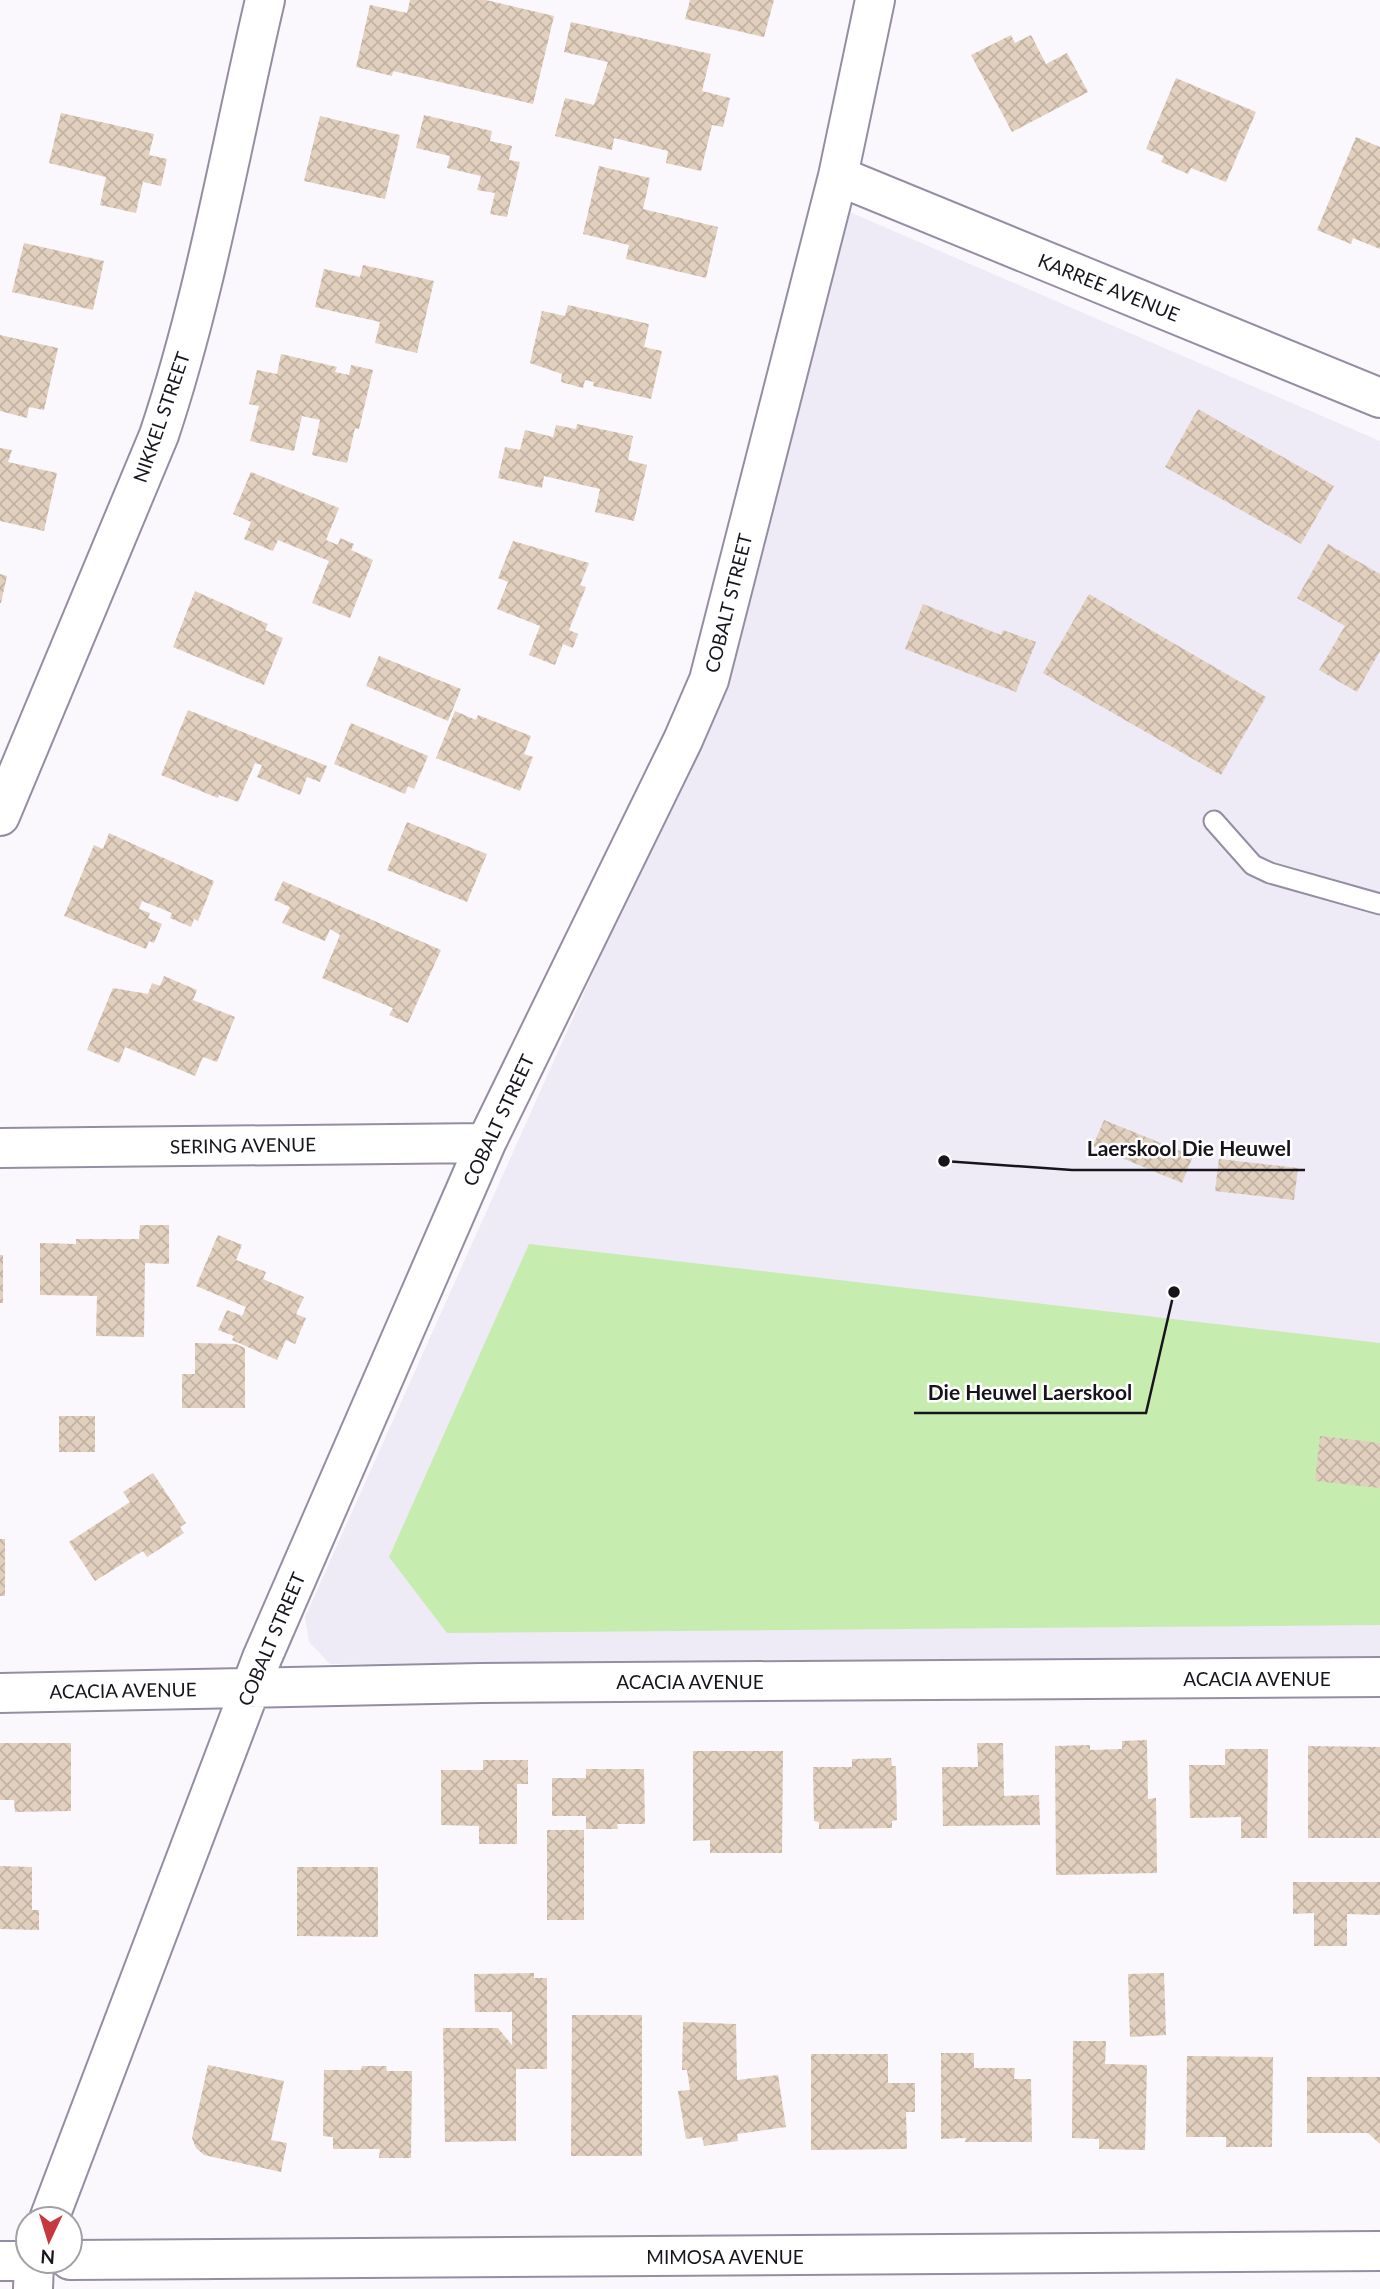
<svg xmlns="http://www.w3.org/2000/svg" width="1380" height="2289" font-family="Lato,sans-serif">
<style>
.built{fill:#eeebf7}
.green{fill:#c7ecaf}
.building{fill:url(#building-cross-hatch)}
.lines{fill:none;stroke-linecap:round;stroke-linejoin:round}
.lane-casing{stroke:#958ea2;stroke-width:23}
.street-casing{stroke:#958ea2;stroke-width:42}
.lane{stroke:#fff;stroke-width:19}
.street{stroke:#fff;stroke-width:38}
.labels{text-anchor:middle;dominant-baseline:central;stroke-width:5;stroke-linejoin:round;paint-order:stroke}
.street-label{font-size:19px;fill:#17141c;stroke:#fff}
.leader{fill:none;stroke:#17141c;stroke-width:2.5}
.callout-dot{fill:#17141c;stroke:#fff;stroke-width:2.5}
.callout-label{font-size:21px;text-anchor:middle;font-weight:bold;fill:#17141c;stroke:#fff;stroke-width:5;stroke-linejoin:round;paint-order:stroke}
</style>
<defs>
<pattern id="building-cross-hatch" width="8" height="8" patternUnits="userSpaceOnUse" patternTransform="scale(1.75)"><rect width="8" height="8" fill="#e2d0be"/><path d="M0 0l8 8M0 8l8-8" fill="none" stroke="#c1b2a3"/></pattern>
</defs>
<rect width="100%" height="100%" fill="#faf8fd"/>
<path class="built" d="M831,204l549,237v1218l-1050,5 -21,-22 -4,-25 408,-912z"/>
<path class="green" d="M529,1244l851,99v282l-933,8 -58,-76z"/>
<path class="building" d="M410,0h76l68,16 -21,88 -140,-33 -1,5 -36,-9 14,-62 37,8z
M690,0h84l-10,37 -79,-18z
M571,22l140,32 -9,37 28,7 -7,29 -11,-2 -11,46 -35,-8 2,-12 -54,-13 -2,12 -57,-14 10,-38 29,7 14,-43 -44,-10z
M1011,35l4,8 16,-8 15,29 21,-11 21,39 -76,40 -41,-77z
M1176,78l80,34 -30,70 -35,-14 -3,6 -27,-12 3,-6 -18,-7z
M61,113l93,21 -5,21 18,4 -6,27 -18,-4 -7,31 -36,-8 6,-28 -57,-14z
M424,115l68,16 -2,10 22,5 -3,14 11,2 -13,55 -17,-3 5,-21 -18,-3 4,-14 -34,-8 3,-12 -34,-8z
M320,116l80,19 -15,64 -81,-18z
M1356,137l24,10v102l-27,-11 -2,6 -34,-14z
M599,166l51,12 -7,31 75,18 -12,51 -80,-19 3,-14 -46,-11z
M24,243l80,18 -11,49 -81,-18z
M363,265l71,16 -17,72 -42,-10 5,-21 -65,-15 9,-38 36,8z
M568,305l81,19 -5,23 18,4 -11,48 -58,-13 1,-4 -9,-2 -2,8 -22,-6 1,-8 -32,-11 12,-52 23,5z
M0,335l58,13 -14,62 -15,-3 -2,11 -27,-7z
M281,354l56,13 -2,5 14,3 2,-10 22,5 -14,59 -4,-1 -8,35 -35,-8 8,-35 -18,-4 -8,35 -44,-10 9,-35 -10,-2 8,-34 20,4z
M1198,409l136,77 -33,58 -136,-77z
M577,424l56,12 -5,24 19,5 -13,56 -39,-9 5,-23 -56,-13 -2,12 -44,-10 7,-31 15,3 5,-20 28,7 3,-12 20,4z
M0,448l12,2 -4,12 49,11 -13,58 -44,-10z
M251,472l88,36 -13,32 12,5 2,-7 14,6 -3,6 22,10 -23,58 -38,-15 17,-42 -51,-21 -5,11 -29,-12 7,-17 -18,-8z
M513,541l76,22 -9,22 6,2 -17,43 9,4 -5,14 -10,-4 -8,21 -26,-10 11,-29 -43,-17 11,-27 -10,-4z
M1328,544l52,30v77l-23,41 -38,-22 26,-44 -48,-28z
M0,574l7,2 -6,27h-1z
M195,591l73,33 -3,6 18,8 -19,47 -91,-38z
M1089,594l177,103 -45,78 -178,-102z
M923,604l78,31 2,-5 33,12 -20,50 -111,-43z
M379,656l82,33 -13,32 -82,-35z
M188,710l139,56 -7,16 -13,-5 -7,18 -43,-18 5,-12 -7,-2 -17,39 -19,-7 -1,3 -57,-23z
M455,711l21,9 2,-5 53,21 -7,18 9,3 -13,34 -84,-33z
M351,723l77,33 -14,33 -6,-3 -3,8 -71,-30z
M407,822l80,32 -20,48 -80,-32z
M109,833l105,48 -16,40 -4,-2 -3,8 -21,-9 2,-5 -30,-12 -3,8 11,4 -2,5 14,6 -8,19 -5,-2 -3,8 -82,-33 30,-71 9,4z
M283,881l158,69 -33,73 -19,-8 4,-7 -71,-30 18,-43 -10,-6 -5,12 -43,-18 8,-16 -16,-7z
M164,976l33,14 -4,10 42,17 -18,45 -14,-5 -8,19 -70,-29 -6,16 -32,-13 26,-62 35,6 4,-11 8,3z
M1104,1120l89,36 -11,27 -89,-37z
M1219,1159l79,9 -4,32 -79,-9z
M140,1225h29v39l-24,-1 -1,74 -48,-1 1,-40 -57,-1v-52l36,1v-5h63z
M218,1235l24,10 -6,15 30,12 -3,7 41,18 -8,17 10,4 -11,26 -9,-4 -9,20 -45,-20 2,-4 -16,-6 9,-20 15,6 4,-9 -50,-21z
M0,1255h3v48h-3z
M195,1343l41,1 9,4v60h-63v-34h13z
M59,1416h36v36h-36z
M1320,1436l60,7v45l-65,-7z
M153,1473l33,50 -6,4 4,6 -37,24 -4,-6 -48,30 -26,-39 61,-40 -7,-10z
M0,1539h5v57h-5z
M1147,1740l1,59 8,-1 1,75 -101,2 -1,-129 35,-1v5l32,-1v-8z
M0,1743h71v68l-56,1 -1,-12h-14z
M977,1743h26l1,53 35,-1 1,30 -97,1 -1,-59h36z
M1308,1746l72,1v91h-72z
M1225,1749h43l-1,89h-26v-21l-51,1 -1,-53h36z
M693,1751h90l-1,102h-72v-13l-17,1z
M891,1758l1,8h4l1,54 -5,1v7l-73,1v-7l-5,-1 -1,-54h39v-8z
M483,1760h45v24h-11v60h-38v-18l-38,-1v-55h42z
M586,1769h58l1,55h-28l1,5h-32v-13h-34v-38h34z
M547,1830h37v90h-37z
M0,1866l32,1v43h7v20l-39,-1z
M297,1867h81v70l-81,-1z
M1293,1882h87v33l-33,-1v32h-33v-33l-21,1z
M534,1973v5h13v91h-31v72l-71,1 -2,-114h55l14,17v-33h-37l-1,-38z
M1164,1973l2,62 -36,2 -2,-63z
M572,2015h70v141h-71z
M683,2022l53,2 1,56 41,-5 8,52 -49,7 1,7 -34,5 -2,-9 -16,2 -8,-48 12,-1 -3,-20h-5z
M1073,2041h33l-1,23 42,1 -2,85 -46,-1v-10l-27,-1z
M941,2053h33v15h41l-1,11h17l1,63h-67l1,-4 -25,1z
M811,2054h77v29h27v29h-9l1,37 -96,1z
M1187,2056l86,1 -1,90h-46v-10h-40z
M208,2065l76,16 -13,59 16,3 -6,29 -77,-17 -8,-7 -4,-10z
M362,2066h24l1,5h25l-1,87h-32l1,-9h-47v-12l-10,-1 1,-66h37z
M1307,2077h73v67l-12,-11h-61z"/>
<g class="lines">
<g class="lane-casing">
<path id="lane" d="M1214,821l39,44 17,8 110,31"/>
</g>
<g class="street-casing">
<path id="street" d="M838,176l542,222
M0,816l159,-381c47,-141 72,-290 106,-435
M0,1148l486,-5
M0,1693l481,-10 899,-6
M49,2219l213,-561 224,-515 197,-403 26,-60 129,-504 37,-176
M70,2260l1310,-9
M0,2261h28
M33,2289l1,-28"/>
</g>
<use href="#lane" class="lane"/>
<use href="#street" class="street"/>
</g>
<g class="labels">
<g class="street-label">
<text transform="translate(1109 287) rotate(22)">KARREE AVENUE</text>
<text transform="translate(161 417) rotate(-71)">NIKKEL STREET</text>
<text transform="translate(728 603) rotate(-76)">COBALT STREET</text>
<text transform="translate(498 1120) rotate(-65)">COBALT STREET</text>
<text transform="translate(243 1145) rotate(-1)">SERING AVENUE</text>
<text transform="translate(271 1639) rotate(-67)">COBALT STREET</text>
<text x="1257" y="1678">ACACIA AVENUE</text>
<text x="690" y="1681">ACACIA AVENUE</text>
<text transform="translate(123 1690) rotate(-1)">ACACIA AVENUE</text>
<text x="725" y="2256">MIMOSA AVENUE</text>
</g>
</g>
<path class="leader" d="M944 1161L1072 1170H1305M1174 1292L1146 1413H914"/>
<g class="callout-dot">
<circle cx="944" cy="1161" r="7"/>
<circle cx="1174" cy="1292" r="7"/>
</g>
<g class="callout-label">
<text x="1189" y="1156">Laerskool Die Heuwel</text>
<text x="1030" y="1400">Die Heuwel Laerskool</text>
</g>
<g transform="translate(49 2240) rotate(184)"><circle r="33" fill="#ffffff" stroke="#a2a1a4" stroke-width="2"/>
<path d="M0-5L12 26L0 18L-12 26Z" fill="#c6373f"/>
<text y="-10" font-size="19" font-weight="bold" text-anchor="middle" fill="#17141c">N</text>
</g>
</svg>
